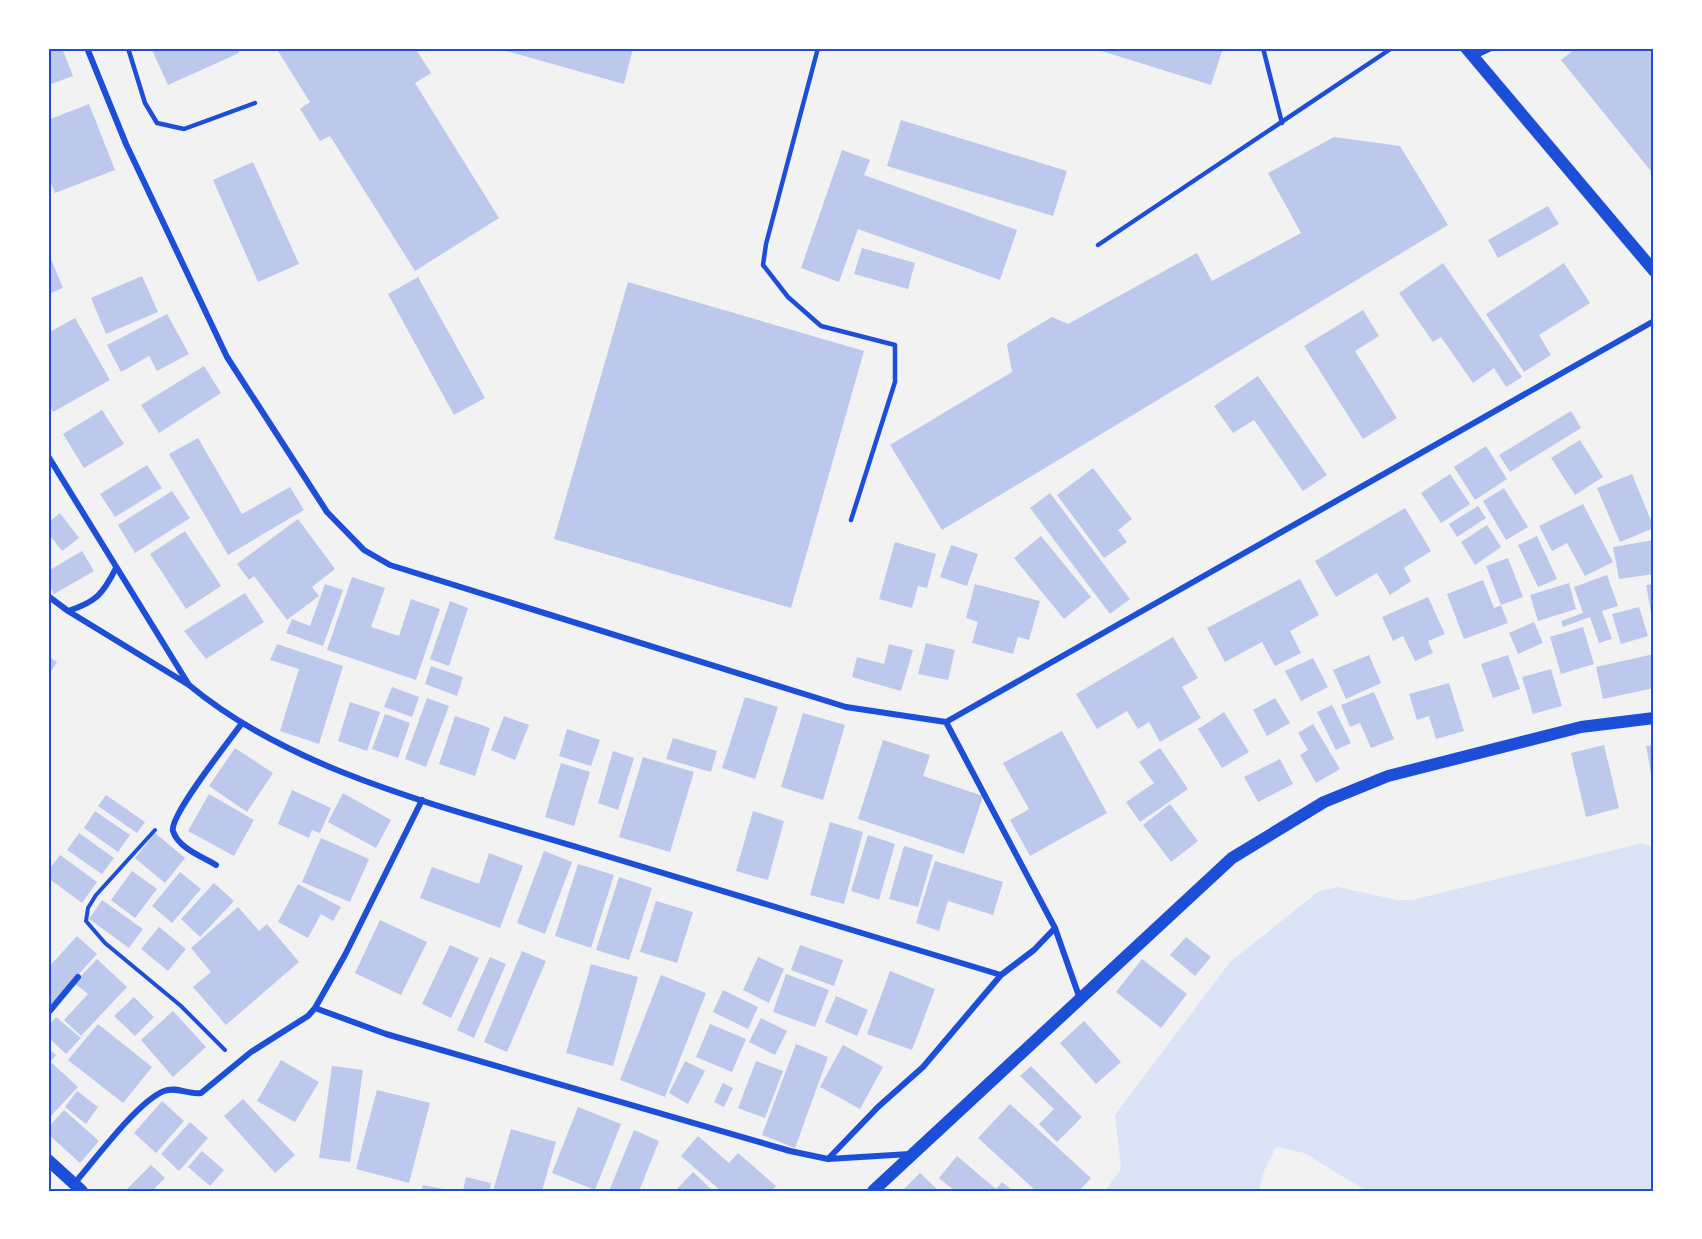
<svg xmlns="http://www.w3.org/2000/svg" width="1702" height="1239" font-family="'Alegreya Sans',sans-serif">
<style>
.green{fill:#dbe4f7}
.building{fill:#bdc9ec}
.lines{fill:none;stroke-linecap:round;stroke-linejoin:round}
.path{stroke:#1d4ed8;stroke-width:4}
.service{stroke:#1d4ed8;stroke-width:4.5}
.minor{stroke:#1d4ed8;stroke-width:6}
.secondary{stroke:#1d4ed8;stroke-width:12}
.neatline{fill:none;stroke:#1d4ed8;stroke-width:2}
</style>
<rect width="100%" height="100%" fill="#f2f2f2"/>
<path class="green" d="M1642,843l12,4v344h-287l-63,-38 -28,-6 -12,24 -5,20h-154l16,-22 -6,-54 115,-153 89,-71 19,-4 59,13h15z"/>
<path class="building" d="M48,48h14l11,28 -25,9z
M151,48h86l2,5 -71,32z
M276,48h117l2,2 20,-2 16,25 -16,10 84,135 -84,53 -85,-135 -10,5 -20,-32 10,-7z
M496,48h137l-9,36z
M1092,48h131l-12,37z
M1576,48h78v127l-93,-115z
M89,104l26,66 -60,23 -7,-17v-56z
M901,120l166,51 -14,45 -166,-50z
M1334,137l66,9 48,79 -506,305 -52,-85 122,-73 -5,-28 45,-27 16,7 129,-71 15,28 89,-48 -33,-60z
M842,150l28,10 -6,15 153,55 -17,50 -142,-51 -19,53 -38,-14z
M253,162l46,102 -41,18 -45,-102z
M1548,206l11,18 -61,34 -10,-18z
M862,248l53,15 -7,26 -54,-15z
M48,252l15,36 -15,6z
M1443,263l79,114 -16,10 -12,-19 -21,15 -32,-46 -8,5 -34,-49z
M1564,263l26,40 -51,32 12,20 -27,17 -38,-58z
M142,276l16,36 -52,22 -15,-36z
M418,277l67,121 -31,17 -66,-121z
M628,282l236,69 -73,257 -237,-69z
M1363,310l16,26 -24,15 42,67 -34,21 -59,-93z
M167,314l22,40 -32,17 -8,-15 -28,16 -14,-27z
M75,318l35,62 -57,32 -5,-9v-70z
M204,366l17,27 -62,40 -18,-28z
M1258,376l69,99 -24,16 -49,-71 -21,13 -19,-27z
M102,410l22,34 -40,24 -21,-34z
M1571,411l10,17 -71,44 -11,-17z
M198,438l44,76 48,-27 14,23 -76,45 -59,-101z
M1580,440l23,37 -28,18 -24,-37z
M1486,446l21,33 -32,21 -21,-33z
M147,465l15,23 -47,29 -15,-23z
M1093,468l39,51 -14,11 9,12 -23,16 -47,-63z
M1450,474l20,30 -29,19 -20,-30z
M1632,474l22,54 -34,14 -23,-54z
M1504,488l24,39 -22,13 -23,-39z
M172,491l18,27 -55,35 -17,-28z
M1050,493l80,106 -20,15 -80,-106z
M1583,504l30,58 -28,14 -18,-33 -15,8 -13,-25z
M1478,506l8,12 -29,19 -8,-13z
M1405,508l26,43 -27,17 7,13 -21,14 -13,-22 -41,24 -21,-36z
M60,513l19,25 -17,13 -14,-18v-10z
M298,519l37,50 -23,18 7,9 -32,24 -33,-44 -5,4 -12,-16z
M1487,525l14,22 -26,18 -14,-23z
M185,531l36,55 -35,23 -36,-55z
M1041,536l50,61 -27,22 -50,-61z
M1537,536l20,43 -19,8 -20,-42z
M1654,540v34l-35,5 -6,-32z
M895,542l41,12 -9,34 -9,-2 -6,22 -33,-9z
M951,545l27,9 -11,32 -27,-9z
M82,551l12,20 -40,23 -6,-12v-11z
M1508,558l15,39 -22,8 -15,-39z
M1607,575l11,31 -16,5 10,28 -13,4 -9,-26 -27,10 -2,-6 22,-8 -9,-26z
M352,577l33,11 -14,39 28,9 12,-37 29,10 -24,71 -89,-30z
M1300,579l19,36 -29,16 11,22 -26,13 -13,-24 -37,20 -18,-34z
M1483,580l11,28 7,-3 7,18 -44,16 -17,-45z
M1569,583l7,26 -38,12 -8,-26z
M325,584l18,6 -20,56 -37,-13 6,-14 18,7z
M975,584l65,17 -11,39 -11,-3 -5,17 -41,-11 6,-21 -12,-4z
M1654,584v38h-1l-7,-37z
M245,593l19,29 -58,37 -22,-28z
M1428,597l17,37 -17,7 5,12 -18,8 -12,-25 -10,5 -11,-24z
M450,601l18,7 -19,58 -19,-7z
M1639,607l9,29 -27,8 -9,-30z
M1534,622l9,21 -25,11 -9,-21z
M1583,627l11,37 -33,10 -11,-37z
M1173,637l25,41 -16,9 19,31 -41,24 -11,-20 -11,7 -11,-18 -30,18 -21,-35z
M926,643l29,7 -7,30 -30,-6z
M277,644l66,22 -24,78 -39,-13 19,-62 -29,-9z
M889,644l24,6 -12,41 -49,-14 5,-20 27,7z
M1654,654v34l-51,11 -7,-32z
M1369,655l12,28 -35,16 -13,-29z
M1508,655l12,34 -27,9 -12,-34z
M48,656l9,6 -9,14z
M1313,658l15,29 -27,14 -16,-30z
M431,666l32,11 -6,19 -32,-12z
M1551,669l11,37 -29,8 -11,-37z
M1449,683l15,48 -28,8 -7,-23 -12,4 -8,-26z
M392,687l27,10 -7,20 -28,-10z
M1374,692l20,47 -23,9 -11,-25 -10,4 -9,-22z
M745,697l33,10 -23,72 -33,-11z
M427,698l22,8 -23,61 -21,-8z
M1275,698l15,25 -23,13 -14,-26z
M350,702l30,10 -13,39 -29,-10z
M1332,705l19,38 -15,7 -19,-38z
M1224,712l25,40 -27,16 -24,-39z
M803,713l42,12 -22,75 -42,-13z
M385,714l25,9 -12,35 -26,-9z
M455,716l35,12 -15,48 -36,-12z
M504,716l25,9 -14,35 -24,-10z
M1313,724l27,45 -24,14 -16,-28 8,-5 -10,-17z
M567,729l33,11 -9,26 -32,-10z
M1062,731l45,82 -77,43 -20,-36 19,-11 -26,-46z
M673,738l44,13 -6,21 -45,-13z
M883,740l47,15 -7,21 60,20 -19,58 -106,-35z
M1604,745l15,63 -33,9 -15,-64z
M1654,745v39h-1l-7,-38z
M235,748l38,25 -26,39 -38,-26z
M1160,748l28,41 -48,33 -14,-20 28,-19 -15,-21z
M613,751l21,7 -16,52 -20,-7z
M643,757l51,15 -24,80 -51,-15z
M1280,759l13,25 -35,18 -14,-25z
M561,763l29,9 -16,54 -29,-9z
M292,790l39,18 -11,25 -8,-3 -3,8 -31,-14z
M343,793l48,27 -15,28 -48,-26z
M209,794l45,26 -20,36 -46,-25z
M106,795l39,27 -8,11 -39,-27z
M1170,804l28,37 -27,21 -28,-37z
M95,811l35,24 -12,17 -34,-24z
M753,811l31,10 -16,59 -32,-9z
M830,822l33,10 -19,72 -34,-9z
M79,833l35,25 -12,16 -35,-24z
M155,833l30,25 -20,25 -30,-25z
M868,835l27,9 -16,56 -28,-9z
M321,838l48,21 -19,43 -48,-20z
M904,846l29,9 -15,52 -29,-8z
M544,851l28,11 -27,72 -28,-11z
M489,853l34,13 -23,62 -80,-30 12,-31 47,17z
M60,855l37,27 -15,21 -34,-25v-7z
M935,861l68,21 -10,33 -45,-14 -9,30 -23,-8z
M578,864l36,11 -23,73 -36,-12z
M132,871l25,18 -22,29 -24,-18z
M180,872l21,17 -29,34 -20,-17z
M619,877l33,11 -23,72 -33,-10z
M214,883l20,18 -34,36 -19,-18z
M298,884l43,23 -8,14 -12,-7 -13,24 -30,-16z
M102,900l41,29 -14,19 -40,-29z
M656,901l37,11 -16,51 -37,-11z
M238,907l21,24 8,-7 32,38 -73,63 -33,-38 18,-15 -20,-24z
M380,920l47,22 -26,53 -46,-22z
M159,927l27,22 -18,22 -27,-22z
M77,936l20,18 -49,54v-40z
M1186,937l25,20 -16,19 -25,-21z
M450,945l29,13 -28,60 -29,-14z
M800,945l43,15 -9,26 -43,-16z
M522,951l24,10 -39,91 -23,-10z
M490,957l16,7 -32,74 -17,-8z
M758,957l26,12 -15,34 -26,-13z
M97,959l30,28 -46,49 -17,-16 24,-26 -14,-11z
M1142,959l45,35 -26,34 -45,-36z
M591,964l47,13 -25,89 -47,-13z
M890,971l45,18 -23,61 -45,-16z
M786,974l43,16 -14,37 -42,-15z
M661,975l45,18 -41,104 -45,-17z
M723,990l35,17 -10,22 -35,-17z
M836,996l32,14 -11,26 -32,-14z
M134,997l20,20 -19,19 -21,-20z
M173,1011l33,36 -33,30 -32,-37z
M56,1017l25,21 -15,16 -18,-17v-11z
M761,1018l26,13 -12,24 -26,-13z
M1084,1021l37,41 -25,22 -36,-41z
M98,1024l54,43 -29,36 -55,-43z
M710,1024l36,15 -14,33 -36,-15z
M796,1044l32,13 -33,91 -33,-13z
M843,1045l40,22 -23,42 -40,-22z
M48,1048l8,7 -8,9z
M281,1060l38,22 -24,40 -38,-21z
M685,1061l20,10 -17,33 -19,-11z
M756,1061l27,10 -18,47 -27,-10z
M52,1063l26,24 -30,32v-52z
M332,1066l31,4 -13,92 -31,-4z
M1031,1066l51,51 -25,25 -18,-18 15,-15 -34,-33z
M723,1083l10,5 -9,19 -10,-5z
M377,1090l53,13 -21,80 -53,-14z
M77,1091l21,16 -12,17 -21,-17z
M243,1099l52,56 -20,18 -51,-57z
M162,1101l22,20 -28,32 -22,-20z
M1010,1104l81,74 -12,13h-43l-58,-53z
M578,1107l43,17 -26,66 -43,-17z
M64,1110l35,31 -19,22 -32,-29v-6z
M190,1122l18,16 -29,33 -18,-17z
M511,1129l45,13 -14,49h-49z
M634,1130l25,11 -20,50h-30z
M698,1136l31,27 9,-10 38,33 -4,5h-51l-40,-35z
M202,1151l22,19 -14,16 -22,-19z
M957,1156l39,33 6,-7 11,9h-58l-16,-13z
M151,1165l14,13 -13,13h-27z
M693,1172l20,19h-38z
M920,1173l19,18h-37z
M466,1177l25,6 -1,8h-27z
M423,1185l26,5v1h-28z"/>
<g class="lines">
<path class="path" d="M155,830l-59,65 -8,13 -2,13 19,22 76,63 44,44"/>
<path class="service" d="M128,48l17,55 12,20 27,6 71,-26
M818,48l-52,196 -3,21 25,32 33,29 74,19v37l-44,138
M1263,48l19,75
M1098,245l294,-197"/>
<path class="minor" d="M87,48l39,96 101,213 100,155 37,38 26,15 456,142 100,15 708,-401
M1474,56l17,-8
M48,456l141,229c107,89 260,123 391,163 140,42 281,85 421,127l33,-25 21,-22
M48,596l20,15 121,74
M68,611c28,-9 35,-17 48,-43
M946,722l109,206 25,71
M422,800l-77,155 -30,53 71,26 404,117 38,8 82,-5
M216,865c-13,-8 -38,-17 -43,-34 -4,-15 57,-91 69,-108
M48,1013l30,-36
M828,1159l50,-52 45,-40 78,-92
M74,1184c20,-23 64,-83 90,-93 12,-5 25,4 37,2l50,-41 57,-36 7,-8"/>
<path class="secondary" d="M1466,48l188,223
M48,1160l34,31
M873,1191l359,-333 92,-56 64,-26 193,-49 73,-9"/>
</g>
<rect width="1702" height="1239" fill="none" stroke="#ffffff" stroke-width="99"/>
<rect x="50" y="50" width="1602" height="1140" class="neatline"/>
</svg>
